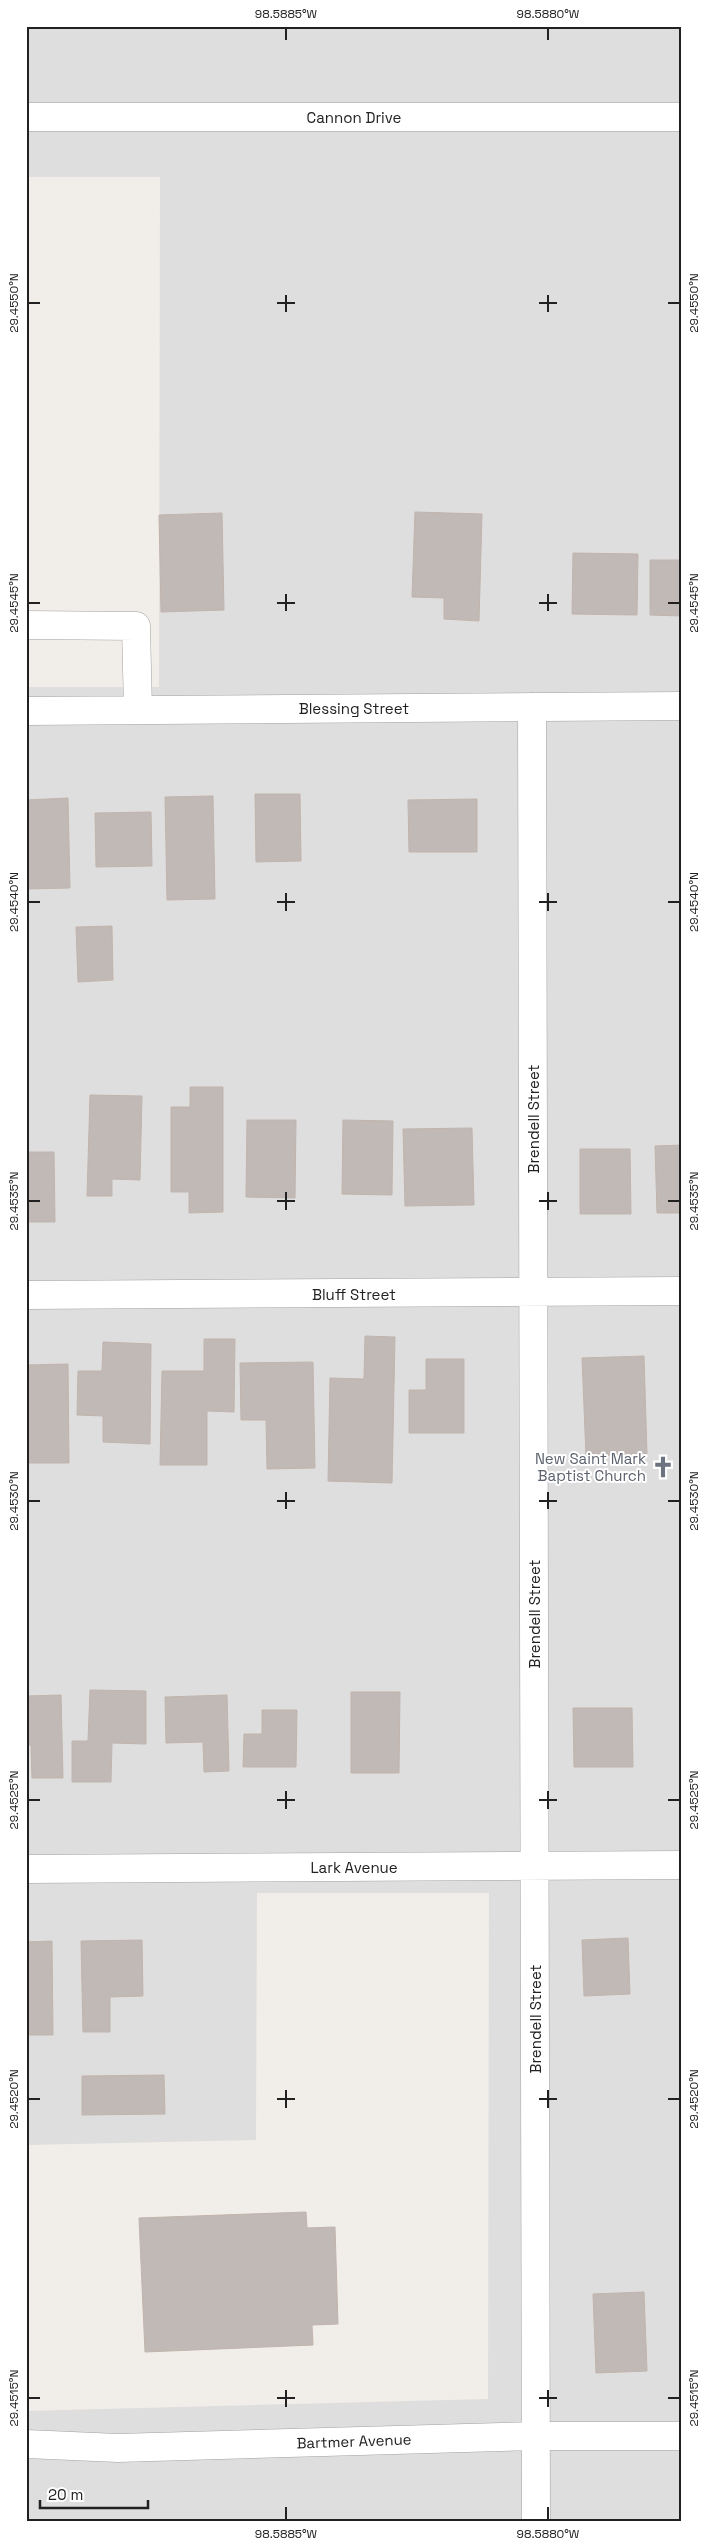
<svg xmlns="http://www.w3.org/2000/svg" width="708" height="2547" font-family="'Space Grotesk',sans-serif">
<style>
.residential{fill:#dfdede}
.building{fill:#c1b9b5;stroke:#c1b4ac}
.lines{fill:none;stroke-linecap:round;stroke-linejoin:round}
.minor-casing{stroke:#a2a2a2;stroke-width:29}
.minor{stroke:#fff;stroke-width:28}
.ticks{fill:none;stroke:#212121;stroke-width:2}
.labels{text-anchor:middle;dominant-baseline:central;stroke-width:4;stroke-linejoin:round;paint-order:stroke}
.street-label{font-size:15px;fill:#212121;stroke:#fff}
.worship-label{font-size:15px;fill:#5b616d;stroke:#fff;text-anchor:end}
.neatline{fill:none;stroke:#212121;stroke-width:2}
.ticks-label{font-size:12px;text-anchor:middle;fill:#212121}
</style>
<rect width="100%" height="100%" fill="#f1ede8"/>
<path class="residential" d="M26,26h656v2495h-656v-110l462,-12 1,-506h-232l-1,247 -230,5v-1458h133l1,-510h-134z"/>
<path class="building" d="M415,512l67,2 -3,107 -35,-2v-21l-32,-1z
M222,513l2,97 -63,2 -2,-97z
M573,553l65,1 -1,61 -65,-1z
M650,560h32v56l-32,-1z
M255,794h45l1,67 -45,1z
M213,796l2,103 -48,1 -2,-103z
M68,798l2,90 -44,1v-89z
M477,799v53h-68l-1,-52z
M151,812l1,54 -56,1 -1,-54z
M112,926l1,54 -35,2 -2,-55z
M190,1087h33v125l-34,1v-21h-18v-85h19z
M90,1095l52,1 -2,84 -28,-1v17h-25z
M247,1120h49l-1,78 -49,-1z
M343,1120l50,1 -1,74 -50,-1z
M472,1128l2,77 -69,1 -2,-77z
M682,1145v68h-25l-2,-67z
M580,1149h50l1,65h-51z
M26,1152h28l1,70h-29z
M365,1336l30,1 -3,146 -64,-2 2,-103 34,1z
M204,1339h31l-1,73 -27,-1v54h-47l2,-94h42z
M103,1342l48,2 -1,100 -47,-2v-26l-26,-1 1,-44h24z
M644,1356l3,98 -61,2 -4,-98z
M426,1359h38v74h-55v-43h17z
M313,1362l2,106 -48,1 -1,-49h-25l-1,-57z
M68,1364l1,99h-43v-98z
M90,1690l56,1v53l-34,-1 -1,39h-39v-41h16z
M351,1692h49l-1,81h-48z
M61,1695l2,83h-31l-1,-33h-5v-49z
M227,1695l2,76 -25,1 -1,-30 -37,1 -1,-46z
M573,1708h59l1,59h-59z
M262,1710h35l-1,57h-53l1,-33h18z
M628,1938l2,56 -46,2 -2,-56z
M142,1940l1,56 -33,1v35h-27l-2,-91z
M52,1941l1,94h-27v-93z
M164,2075l1,39 -83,1v-39z
M306,2212l1,16 28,-1 3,97 -26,1 1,20 -168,7 -6,-134z
M644,2292l3,79 -51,2 -3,-79z"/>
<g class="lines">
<g class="minor-casing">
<path id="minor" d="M26,117h656
M26,625l110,1 2,84
M532,707l4,1814
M26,711l656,-5
M26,1295l656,-4
M26,1869l656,-4
M26,2444l92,4 418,-12h146"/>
</g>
<use href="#minor" class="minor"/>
</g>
<path class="ticks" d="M286,28v12M548,28v12M286,295v17M548,295v17M28,303h12M277,303h18M539,303h18M668,303h12M286,594v17M548,594v17M28,603h12M277,603h18M539,603h18M668,603h12M286,893v18M548,893v18M28,902h12M277,902h18M539,902h18M668,902h12M286,1192v18M548,1192v18M28,1201h12M277,1201h18M539,1201h18M668,1201h12M286,1492v17M548,1492v17M28,1501h12M277,1501h18M539,1501h18M668,1501h12M286,1791v18M548,1791v18M28,1800h12M277,1800h18M539,1800h18M668,1800h12M286,2090v18M548,2090v18M28,2099h12M277,2099h18M539,2099h18M668,2099h12M286,2390v17M548,2390v17M28,2398h12M277,2398h18M539,2398h18M668,2398h12M286,2507v13M548,2507v13"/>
<defs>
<g id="church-bare" transform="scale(1.725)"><path d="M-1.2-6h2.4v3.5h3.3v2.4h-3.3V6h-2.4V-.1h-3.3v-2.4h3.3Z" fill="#6b7280" stroke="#fff" stroke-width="2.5" paint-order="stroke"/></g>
</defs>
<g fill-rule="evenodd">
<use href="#church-bare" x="663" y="1467"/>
</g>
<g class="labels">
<g class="street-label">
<text x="354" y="117">Cannon Drive</text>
<text x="354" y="708">Blessing Street</text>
<text transform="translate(533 1119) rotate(-90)">Brendell Street</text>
<text x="354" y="1294">Bluff Street</text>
<text transform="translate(534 1614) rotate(-90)">Brendell Street</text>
<text x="354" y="1867">Lark Avenue</text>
<text transform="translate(535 2019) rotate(-90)">Brendell Street</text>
<text transform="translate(354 2441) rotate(-2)">Bartmer Avenue</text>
</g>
<g class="worship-label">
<text x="646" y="1458">New Saint Mark<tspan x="646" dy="17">Baptist Church</tspan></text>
</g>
</g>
<rect width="708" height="2547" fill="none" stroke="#ffffff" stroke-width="55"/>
<path d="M40 2500v8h108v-8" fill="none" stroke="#212121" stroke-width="2.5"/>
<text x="48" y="2500" font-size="15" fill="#212121" stroke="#ffffff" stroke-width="4" paint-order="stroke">20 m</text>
<rect x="28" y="28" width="652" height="2492" class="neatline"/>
<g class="ticks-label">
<text x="286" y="18">98.5885°W</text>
<text x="548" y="18">98.5880°W</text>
<text transform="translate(14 303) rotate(-90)" y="4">29.4550°N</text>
<text transform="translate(694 303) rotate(-90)" y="4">29.4550°N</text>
<text transform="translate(14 603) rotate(-90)" y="4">29.4545°N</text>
<text transform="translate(694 603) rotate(-90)" y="4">29.4545°N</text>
<text transform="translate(14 902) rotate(-90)" y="4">29.4540°N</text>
<text transform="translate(694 902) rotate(-90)" y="4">29.4540°N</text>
<text transform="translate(14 1201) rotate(-90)" y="4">29.4535°N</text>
<text transform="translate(694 1201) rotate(-90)" y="4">29.4535°N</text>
<text transform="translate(14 1501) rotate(-90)" y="4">29.4530°N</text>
<text transform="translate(694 1501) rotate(-90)" y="4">29.4530°N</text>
<text transform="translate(14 1800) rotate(-90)" y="4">29.4525°N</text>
<text transform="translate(694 1800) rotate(-90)" y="4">29.4525°N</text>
<text transform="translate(14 2099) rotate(-90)" y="4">29.4520°N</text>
<text transform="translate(694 2099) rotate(-90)" y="4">29.4520°N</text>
<text transform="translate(14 2398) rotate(-90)" y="4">29.4515°N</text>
<text transform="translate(694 2398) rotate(-90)" y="4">29.4515°N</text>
<text x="286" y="2538">98.5885°W</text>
<text x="548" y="2538">98.5880°W</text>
</g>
</svg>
